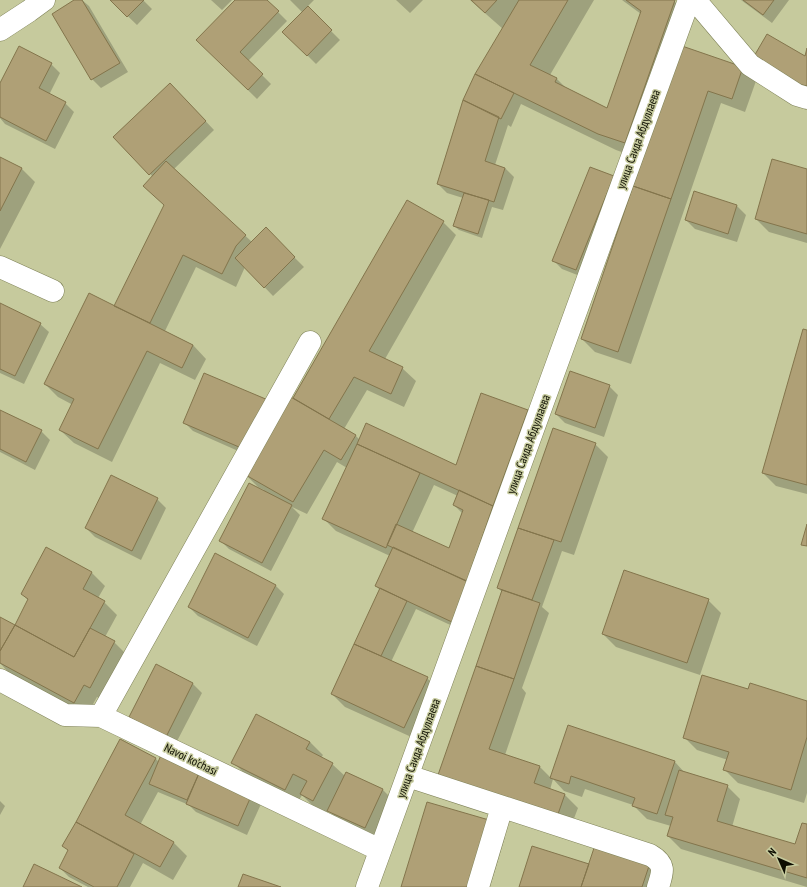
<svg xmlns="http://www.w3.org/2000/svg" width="807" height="887" font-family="'PT Sans Narrow',sans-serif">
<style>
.shadow{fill:#0003;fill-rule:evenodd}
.building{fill:#afa076;stroke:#83754c}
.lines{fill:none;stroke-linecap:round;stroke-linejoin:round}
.minor-casing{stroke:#7f8258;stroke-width:23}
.minor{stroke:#fff;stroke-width:22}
.labels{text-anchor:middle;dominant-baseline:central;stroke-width:3;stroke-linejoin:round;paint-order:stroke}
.street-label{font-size:12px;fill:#0d0d01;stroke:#c6ca9d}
</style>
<rect width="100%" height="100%" fill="#c6ca9d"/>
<path class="shadow" d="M76,0h6l7,6 39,66 -27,16 -9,-9z
M111,0h32l9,9 -15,16z
M211,0h21l-10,10z
M237,0h29l21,21 -39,40 23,23 -14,15 -60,-59z
M290,0h24l-7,7 33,33 -24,24 -32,-32 19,-19z
M396,0h27l-13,13z
M470,0h124l-44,75 7,4 10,10 41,20 33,-95 -19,-14h51l18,18 -10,29 62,21 13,13 -11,31 -24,-9 -90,261 -36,-12 -13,-13 96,-278 -37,98 -25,-9 -95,-46 -10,23 -3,-2 -13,40 10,3 9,9 -11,33 -11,-3 -10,31 -23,-8 -5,-4 9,-28 -16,-5 -9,-9 65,-155z
M741,0h48l-17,23z
M51,64l9,9 -11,22 16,8 9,9 -19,37 -50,-25 -5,-6v-32z
M179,93l35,37 -40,39 78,73 14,-13 38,38 -31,29 -28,-29 -9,20 -40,-20 -31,64 28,14 13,14 -11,21 -35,-17 -48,99 -38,-19 -14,-13 13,-25 -15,-8 -13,-13 70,-77 50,-101 -12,-29 -39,-40z
M0,158l22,11 13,13 -35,67z
M807,170v73l-38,-11 -13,-13z
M613,177l-28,101 -23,-9 -9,-9z
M408,202l35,20 13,13 -71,124 17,9 14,13 -12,26 -37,-17 -23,39 11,6 5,5 96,26 71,-56 13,13 -79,207 -45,-21 -25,53 36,16 13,13 -22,49 -73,-33 -13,-13 48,-104 -4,-4 14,-30 -54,-25 -13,-13 24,-50 -10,-6 -30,52 -15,-7 8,8 -29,56 -42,-22 -9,-9 44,-50 -6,-3 -13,-13 9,-16 -61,-27 -9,-9 83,-21 26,-2zM434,485l24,11 -4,9 8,8 -13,37 -37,-17z
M737,206l9,9 -9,27 -42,-13 -9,-9z
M0,304l40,20 9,8 -25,52 -24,-11z
M807,331v163l-31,-8 -13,-13z
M609,386l9,9 -14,42 -39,-14 -9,-9z
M0,411l41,20 9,9 -15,30 -35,-18z
M553,429l42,15 13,13 -34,98 -12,-4 -20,56 7,6 -27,75 4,5 -21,62 35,12 11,11 18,-52 106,36 10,11 42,13 13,13 -8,28 64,19 11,-21v62l-126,-38 -13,-13 3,-10 -24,-7 -14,-14 -48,-16 -3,8 -18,-6 -11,-12 -3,11 15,5 13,13 -8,21 -118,-41 50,-196 -4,-4z
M157,499l9,9 -25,52 -46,-23 -9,-9z
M47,549l45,24 13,13 -7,12 6,4 13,13 -12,22 9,5 13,13 -24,45 -6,-3 -10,18 -78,-42 -9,-10v-45l15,8 14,-25 -7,-7z
M275,585l9,9 -27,52 -59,-30 -9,-9z
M708,600l13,13 -21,62 -84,-28 -13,-13z
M156,665l37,19 9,9 -27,52 -36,-19 -9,-9z
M749,690l58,12v91l-3,10 -66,-20 -13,-13 3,-10 -31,-10 -13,-13z
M121,740l35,19 3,3 3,-6 99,48 -14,31 -51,-23 -7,-7 -31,-13 -18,33 34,18 13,13 -14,24 -30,-17 -13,24h-42l-19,-10 -9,-9 9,-17 -5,-5z
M310,742l13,13 -2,3 11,6 13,12 1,-3 37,17 9,9 -18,37 -36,-16 -10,-10 -2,3 -12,-6 -12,-12 -4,7 -52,-27 -13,-13z
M0,801l5,5 -5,9z
M488,821l17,16 -15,50h-88z
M649,864l10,23h-139l69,-22z"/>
<path class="building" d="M74,0h8l38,63 -29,17 -39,-66z
M110,0h34l-17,17z
M235,0h32l12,11 -39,41 23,22 -15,16 -52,-50z
M471,0h26l-12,13z
M519,0h49l-38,65 27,13 -2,4 52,26 34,-97 -15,-11h49l-50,143 -27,-9 -123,-60z
M743,0h31l-11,15z
M308,6l24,24 -25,26 -25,-24z
M767,34l38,22 2,-8v38l-9,-2 -45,-26z
M19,46l33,17 -13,25 27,14 -20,39 -46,-24v-34z
M682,46l61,21 -11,32 -24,-8 -37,108 -38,-13z
M475,74l39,19 -13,26 -38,-19z
M170,83l36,38 -57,54 -36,-38z
M463,100l36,17 -14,44 20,7 -11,34 -57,-18z
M0,157l22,11 -22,43z
M772,159l35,10v65l-52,-15z
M166,161l80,74 -10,11 -14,28 -39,-19 -33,68 -36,-17 50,-101 -21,-19z
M590,167l24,9 -38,94 -24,-9z
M633,186l38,13 -53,153 -37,-13z
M694,191l43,14 -9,29 -43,-14z
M464,193l25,7 -11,34 -25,-8z
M407,200l37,21 -75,130 34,16 -12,27 -37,-17 -25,42 -36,-21z
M266,227l29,30 -31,31 -29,-30z
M89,293l104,52 -11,23 -35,-17 -49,98 -39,-19 15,-31 -30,-15z
M0,303l41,20 -26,53 -15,-7z
M803,329l4,1v155l-45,-12z
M570,371l40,14 -15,43 -40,-14z
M204,373l64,27 -22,50 -63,-27z
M481,393l47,17 -35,96 -136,-62 9,-21 90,42z
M289,396l67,39 -15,25 -17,-10 -31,52 -49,-28z
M0,410l42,20 -16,32 -26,-13z
M553,428l43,15 -35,99 -43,-14z
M357,444l63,29 -34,75 -64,-29z
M111,475l47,23 -26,53 -47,-23z
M249,483l43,22 -30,58 -43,-22z
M459,490l34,16 -26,75 -80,-36 9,-21 53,24 14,-38 -10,-5z
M807,524v22l-6,-1z
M518,528l36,12 -22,60 -35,-12z
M46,547l46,25 -9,17 22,12 -31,56 -59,-32 13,-26 -7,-5z
M393,547l77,36 -18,39 -77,-36z
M215,553l61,32 -28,53 -60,-31z
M624,570l85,29 -22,64 -85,-29z
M380,588l27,13 -26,55 -27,-12z
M502,590l38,13 -26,76 -38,-13z
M0,617l15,8 -15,26z
M15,625l59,32 16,-29 25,13 -25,47 -6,-3 -10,18 -74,-40v-12z
M354,644l74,33 -24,51 -73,-34z
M156,664l37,19 -27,54 -37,-20z
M476,666l38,13 -25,70 51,17 -6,17 31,11 -8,23 -119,-42z
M702,675l46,14 2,-6 57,18v36l-16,53 -68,-20 6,-18 -46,-14z
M256,714l54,28 -4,7 27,14 -20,38 -13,-7 7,-13 -14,-7 -8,16 -54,-27z
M568,725l107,36 -18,53 -25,-8 3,-8 -64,-22 -2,8 -19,-6z
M120,739l36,19 -31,57 49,27 -14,25 -84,-45z
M161,755l39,16 -13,29 -38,-16z
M679,770l49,15 -11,36 78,23 7,-21 5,1v54l-140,-42 6,-19 -8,-2z
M200,771l52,23 -14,32 -52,-22z
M346,772l37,17 -18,39 -38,-17z
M427,802l62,18 -20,67h-68z
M76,822l58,32 -17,33h-23l-35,-19 9,-18 -6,-4z
M595,845l55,18 -8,24h-61z
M532,846l57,18 -8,23h-62z
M34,864l48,23h-59z
M243,874l38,13h-43z"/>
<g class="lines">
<g class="minor-casing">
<path id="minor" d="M695,0l55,65 47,30 10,3
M0,30l29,-19 15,-11
M0,267l53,24
M0,680l65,35 36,1 279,134
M101,716l209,-374
M408,776l242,79c16,9 13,17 8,32
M367,887l322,-887
M478,887l24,-80"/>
</g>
<use href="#minor" class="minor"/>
</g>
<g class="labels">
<g class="street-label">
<text transform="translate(638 139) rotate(-70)">улица Саида Абдуллаева</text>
<text transform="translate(528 444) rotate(-70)">улица Саида Абдуллаева</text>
<text transform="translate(418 748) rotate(-70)">улица Саида Абдуллаева</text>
<text transform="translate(191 759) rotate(26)">Navoi ko'chasi</text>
</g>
</g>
<g transform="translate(779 859) rotate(315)" stroke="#c6ca9d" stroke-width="3" paint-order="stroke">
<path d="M0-3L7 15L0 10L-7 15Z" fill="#0d0d01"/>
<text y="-6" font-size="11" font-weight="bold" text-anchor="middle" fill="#0d0d01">N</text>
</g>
</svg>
